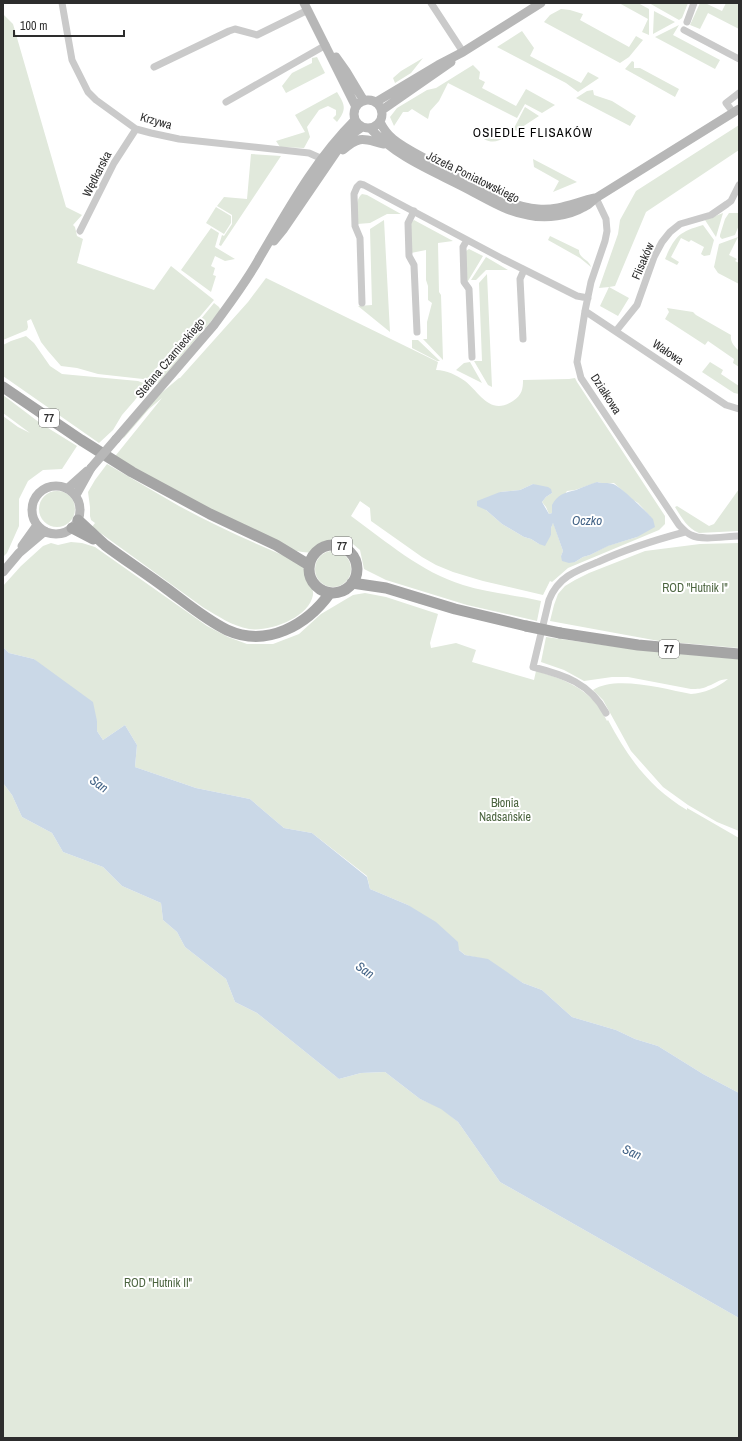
<svg xmlns="http://www.w3.org/2000/svg" width="742" height="1441" font-family="'Archivo Narrow',sans-serif">
<style>
.green{fill:#e1e9dc;fill-rule:evenodd}
.water{fill:#cad8e7}
.lines{fill:none;stroke-linecap:round;stroke-linejoin:round}
.street{stroke:#cacaca;stroke-width:7}
.secondary{stroke:#b7b7b7;stroke-width:9}
.primary{stroke:#a5a5a5;stroke-width:11}
.secondary-bridge{stroke:#b7b7b7;stroke-width:9}
.primary-bridge{stroke:#a5a5a5;stroke-width:11}
.labels{text-anchor:middle;dominant-baseline:central;stroke-width:4;stroke-linejoin:round;paint-order:stroke}
.shield{fill:#fff;stroke:#6c6c6c;stroke-width:1}
.shield-label{font-size:11px;font-weight:bold;fill:#2d2d2d}
.street-label{font-size:12px;fill:#2d2d2d;stroke:#fff}
.park-label{font-size:12px;fill:#4b643f;stroke:#fff}
.neighbourhood-label{font-size:13px;letter-spacing:1px;fill:#000;stroke:#fff}
.water-label{font-size:13px;font-style:italic;fill:#446487;stroke:#fff}
</style>
<rect width="100%" height="100%" fill="#fff"/>
<path class="green" d="M619,3h19l11,6v26l-7,-3 6,-13z
M649,3h39l-6,15 -3,2z
M700,3h5l17,8 4,-8h13v26l-31,-16 -8,16 -10,-4z
M561,9l9,1 13,4 -3,6 49,27 7,-11 7,4 -14,17 -9,6 -76,-41 6,-7z
M654,11l21,11 -22,12z
M3,14l10,10 53,183 16,8 -9,10 2,2 2,9 6,3 -6,24 77,27 17,-24 43,34 -56,66 -10,15 -5,-2 -45,-5 -21,-6 -16,-2 -13,-15 -7,-9 -10,-23 -4,2 1,6 -1,3 -24,10z
M679,25l-6,10 47,25 -5,9 -60,-32z
M522,31l12,17 -4,8 51,27 7,-11 11,6 -21,14 -12,-9 -69,-36z
M317,57l8,16 -39,20 -4,-7 10,-13 20,-10v-5z
M423,58l-12,15 -16,10 -2,-5 8,-7z
M632,61l2,1v6h6l39,21 -4,8 -50,-28z
M473,65l7,7 -1,7 6,3 -3,6 34,18 10,-17 29,16 -13,8 -17,-9 -8,14 -69,-35 -9,18 -9,10 -2,8 -16,-10 -4,3h-5l-9,14 -4,-9 7,-9 30,-18 9,-2z
M593,90l1,5 18,6 24,15 -6,10 -54,-28 11,-7z
M337,92c8,13 10,17 0,30l-4,-4 3,-3v-5l-8,-4 -9,4 -12,17 3,10 -6,11 -24,-1 -4,-6 29,-9 -10,-17z
M525,107l14,9 -23,15 -2,-3z
M739,125v25l-93,62 -31,74 -6,1 20,11 -11,18 -18,-10 9,-19 -10,1 19,-54 2,-14 16,-29z
M486,127l20,10c-8,4 -13,7 -22,2l3,-5 -4,-2z
M251,154l30,2 -60,90 -2,-1 3,-10 2,1 8,-12v-9l-15,-9 7,-9 23,2z
M533,159l44,23 -24,10 6,-11 -25,-14z
M362,194l5,1 34,19h-14l-17,9 -13,1c0,-10 -3,-23 5,-30z
M216,207l15,9v7l-7,11 -18,-11z
M723,213l-7,24 -11,-17z
M729,213h10v12l-4,10 -13,4 -2,-2v-2l5,-16z
M384,220l6,112 -32,-26 14,-1 -2,-76z
M414,220l39,21 -15,2 1,49 2,3 2,65 -20,-21h4v-17l5,-19 -4,-3v-14l-2,-6v-30l-15,3 -1,-30z
M703,225l11,15 -4,15 -6,1 -3,-2 3,-7 -13,-7 -2,2 -8,-4 -10,19 8,5 -2,3 -12,-6c10,-23 14,-27 38,-34z
M211,228l8,5 -4,14 20,12 -10,2 -10,-5 -4,10 4,2 -2,7 3,1 -5,16 -30,-22z
M550,236l29,14c0,9 10,9 12,17l-11,-9 -32,-18z
M738,237l-9,18 8,4 -2,2 4,2v21l-21,-11 -4,-6 5,-23z
M469,249l14,7 -15,25h-2v-30z
M486,257l22,13h-22l-10,10h-5z
M487,274l5,113 -4,-2 -14,-24h8l-3,-78z
M266,278l172,84 -2,8c11,0 20,5 29,11 15,12 25,35 48,20 9,-6 10,-12 10,-21l46,-1 6,-1 2,4 88,134v8l-6,6 -91,38 -16,14 -2,-1 -7,14 -60,-14 -30,-9 -17,-7 -14,-8 -51,-36 -1,-13 -10,-7 -9,15c36,26 70,56 112,69 25,8 53,10 78,16l-4,20 -70,-16 -81,-25 -22,-11 -4,-19 -13,-11 -11,1 -3,4c-7,1 -10,4 -16,7 -7,3 -16,1 -24,-1l-181,-90 50,-62 -13,11 -26,30 1,-3 35,-41 20,-17h1l68,-76zM598,482l6,2 10,-1 19,17 5,3 12,13 -13,21 -30,9 -17,9 -7,2 -8,5 -14,-6 2,-5 -10,-29 -2,6v7l-12,9 -8,-5 -7,-2 -22,-13 -16,-14 14,-18 20,-2 13,-6 19,9 -6,4 -4,5 4,5 3,7 3,-1 15,-22 8,-1z
M214,303l5,4 1,2 -1,3 -59,69 -2,2 -7,-3z
M667,308l26,4 3,3 35,20c-1,7 3,11 8,16v16l-6,-4 1,-4 -26,-18 -3,4 -40,-26 4,-7z
M26,336l8,7 16,23 12,8 76,7 8,3 -11,16 -13,15 -9,15 -14,13 -96,-67v-31l8,-4z
M412,340h6l22,21h-3l-25,-13z
M470,362l12,21 -26,-13 8,-7z
M710,362l13,8 -2,4 18,12v8l-5,-1 -32,-21z
M3,395l37,28 37,23 -15,23 -19,1 -15,11 -9,18v27l-12,27 -4,4v-141l15,11 12,6 -27,-20z
M107,464c24,14 48,28 72,42 39,21 79,39 120,56 5,5 6,10 8,16 2,6 7,11 6,17 -4,23 -44,37 -64,34 -17,-3 -31,-13 -45,-21l-112,-81 3,-4 -4,-3 -1,-4v-9l-2,-15 7,-12z
M739,489v42l-40,2c-12,-5 -17,-15 -24,-26l2,-1 32,20 5,-2z
M39 509a18 18 0 1 1 36 0a18 18 0 1 1-36 0Z
M71,542l11,1 13,4 112,79 21,11 19,7h26l26,-10 22,-20 32,-19 12,-2 21,4 52,17 -8,29 1,5 25,-5 20,7 -4,12 62,18 2,-9c21,6 39,12 55,27 2,2 6,4 7,6 3,6 6,11 9,17l1,-1c20,38 42,68 79,90v-2l52,30v255l-36,-19 -45,-28 -23,-7 -19,-9 -44,-13 -30,-27 -19,-7 -35,-23 -23,-5 -57,-50 -38,-16 -3,-13 -55,-43 -28,-5 -34,-29 -54,-11 -61,-21 2,-22 -12,-20 -22,15 -6,-9v-10l-63,-62 -25,-6 -6,-6v-61l18,-20 22,-20 8,-3 7,2z
M739,543v105l-80,-7 -109,-20 4,-16 4,-11 7,-8 10,-6 14,-7 56,-22 55,-7z
M315 569a18 18 0 1 1 36 0a18 18 0 1 1-36 0Z
M546,637l94,13 99,9v172l-22,-9 -29,-17 -25,-18 -32,-36 -28,-51 -10,-10c23,-15 71,-1 98,4 13,-1 26,-6 37,-15 -11,1 -11,4 -20,7 -5,3 -11,3 -17,3l-63,-12h-16l-28,4 -20,-11 -23,-8z
M3,783l9,12 10,22 30,16 11,19 40,15 19,19 39,17 2,17 14,12 8,15 41,32 9,23 22,11 82,66 22,-6 24,-1 35,27 21,9 17,14 42,60 239,136v120h-736z"/>
<path class="water" d="M597,482c7,2 10,0 16,2 6,1 35,29 40,35l2,8 -18,10 -29,9 -18,9 -7,2 -8,5 -6,1 -7,-2 -1,-5 2,-5 -10,-28 -2,5v7l-6,11 -6,-2 -8,-5 -7,-2 -22,-13 -16,-14 -9,-4v-5l23,-9 20,-2 13,-6 15,3 3,2 1,4 -6,4 -4,5 7,12 3,-1v-8c6,-11 12,-12 24,-15 7,-3 14,-6 21,-8z
M3,647l6,6 25,6 59,43 4,19v10l6,9 22,-15 12,20 -2,22 61,21 54,11 34,29 28,5 55,44 3,12 38,16 28,17 22,20 1,8 6,5 23,4 35,24 19,7 30,27 44,13 19,9 23,7 45,28 36,19v225l-239,-136 -42,-60 -17,-13 -21,-10 -35,-27 -24,1 -22,6 -82,-66 -22,-11 -9,-23 -41,-32 -8,-15 -14,-12 -2,-17 -39,-17 -19,-19 -40,-15 -11,-19 -30,-16 -10,-22 -9,-12z"/>
<g class="lines">
<path class="street" d="M62,3l10,57 16,32 8,8 40,29 15,4 28,6 130,14 9,4 9,1
M431,3l32,49
M687,22l7,-19
M684,30l55,29
M154,67l75,-36 6,-2 22,6 51,-25
M226,102l100,-57
M733,112l-7,-9 13,-10
M596,198l10,21 1,12 -2,10 -14,41 -6,29 -8,51 4,16 98,147c4,4 7,8 12,10 12,6 35,1 48,1
M414,211l-6,12 1,33 5,9 3,67
M80,231l34,-68 22,-34
M467,240l-4,7 1,35 5,7 3,68
M362,303l-2,-65 -5,-12 -1,-32 3,-7 3,-3 4,1 139,74 74,37 11,2
M585,311l141,94 13,4
M616,331l21,-26 17,-48 8,-15 8,-10 10,-8 31,-9 16,-11 4,-3 8,-16
M523,339l-3,-60 4,-9
M606,713c-16,-30 -42,-38 -73,-46l16,-67c4,-10 10,-18 19,-24 9,-6 20,-10 30,-14 28,-13 57,-22 87,-30"/>
<path class="secondary" d="M304,3l52,104
M336,57l10,14 18,30
M354 114a14 14 0 1 1 28 0a14 14 0 1 1-28 0Z
M376,102l62,-37 25,-13 78,-49
M382,110l69,-48
M380,122c3,6 7,12 13,17 12,10 28,17 42,25 27,16 72,43 103,45 20,2 38,-7 57,-11
M370,128c29,32 69,45 105,65 17,9 34,19 53,22 18,4 41,1 56,-8 5,-2 8,-6 12,-9l143,-89
M343,150c18,-16 22,-10 41,-6
M274,241l9,-11 56,-82 13,-14 10,-7
M116,439l98,-114c16,-22 33,-44 46,-68 29,-49 55,-97 95,-137
M32 510a24 24 0 1 1 48 0a24 24 0 1 1-48 0Z
M68,488l19,-17
M76,495l15,-27
M22,546l15,-21
M3,572l16,-19 26,-22"/>
<path class="primary" d="M3,387l78,53 51,32 78,42 66,31 33,20
M78,520c9,8 18,17 27,25 20,15 42,29 62,44 19,14 39,31 60,41 40,18 80,-5 103,-37
M72,528l21,11
M309 569a24 24 0 1 1 48 0a24 24 0 1 1-48 0Z
M352,583l34,5 69,21 71,17
M560,633l78,12 101,9"/>
<path class="secondary-bridge" d="M91,468l25,-29"/>
<path class="primary-bridge" d="M526,626l34,7"/>
</g>
<g class="labels">
<g class="shield">
<rect x="39" y="409" width="20" height="18" rx="3"/>
<rect x="332" y="537" width="20" height="18" rx="3"/>
<rect x="659" y="640" width="20" height="18" rx="3"/>
</g>
<g class="shield-label">
<text x="49" y="418">77</text>
<text x="342" y="546">77</text>
<text x="669" y="649">77</text>
</g>
<g class="street-label">
<text transform="translate(156 121) rotate(16)">Krzywa</text>
<text transform="translate(97 174) rotate(-63)">Wędkarska</text>
<text transform="translate(473 177) rotate(26)">Józefa Poniatowskiego</text>
<text transform="translate(643 261) rotate(-67)">Flisaków</text>
<text transform="translate(668 352) rotate(34)">Wałowa</text>
<text transform="translate(170 358) rotate(-50)">Stefana Czarnieckiego</text>
<text transform="translate(606 394) rotate(57)">Działkowa</text>
</g>
<g class="park-label">
<text x="695" y="588">ROD "Hutnik I"</text>
<text x="505" y="803">Błonia<tspan x="505" dy="14">Nadsańskie</tspan></text>
<text x="158" y="1283">ROD "Hutnik II"</text>
</g>
<g class="neighbourhood-label">
<text x="533" y="132">OSIEDLE FLISAKÓW</text>
</g>
<g class="water-label">
<text x="587" y="520">Oczko</text>
<text transform="translate(99 784) rotate(35)">San</text>
<text transform="translate(365 970) rotate(35)">San</text>
<text transform="translate(632 1152) rotate(24)">San</text>
</g>
</g>
<rect width="742" height="1441" fill="none" stroke="#2d2d2d" stroke-width="8"/>
<path d="M14 30v6h110v-6" fill="none" stroke="#2d2d2d" stroke-width="2"/>
<text x="20" y="30" font-size="12" fill="#2d2d2d" stroke="#ffffff" stroke-width="3" paint-order="stroke">100 m</text>
</svg>
